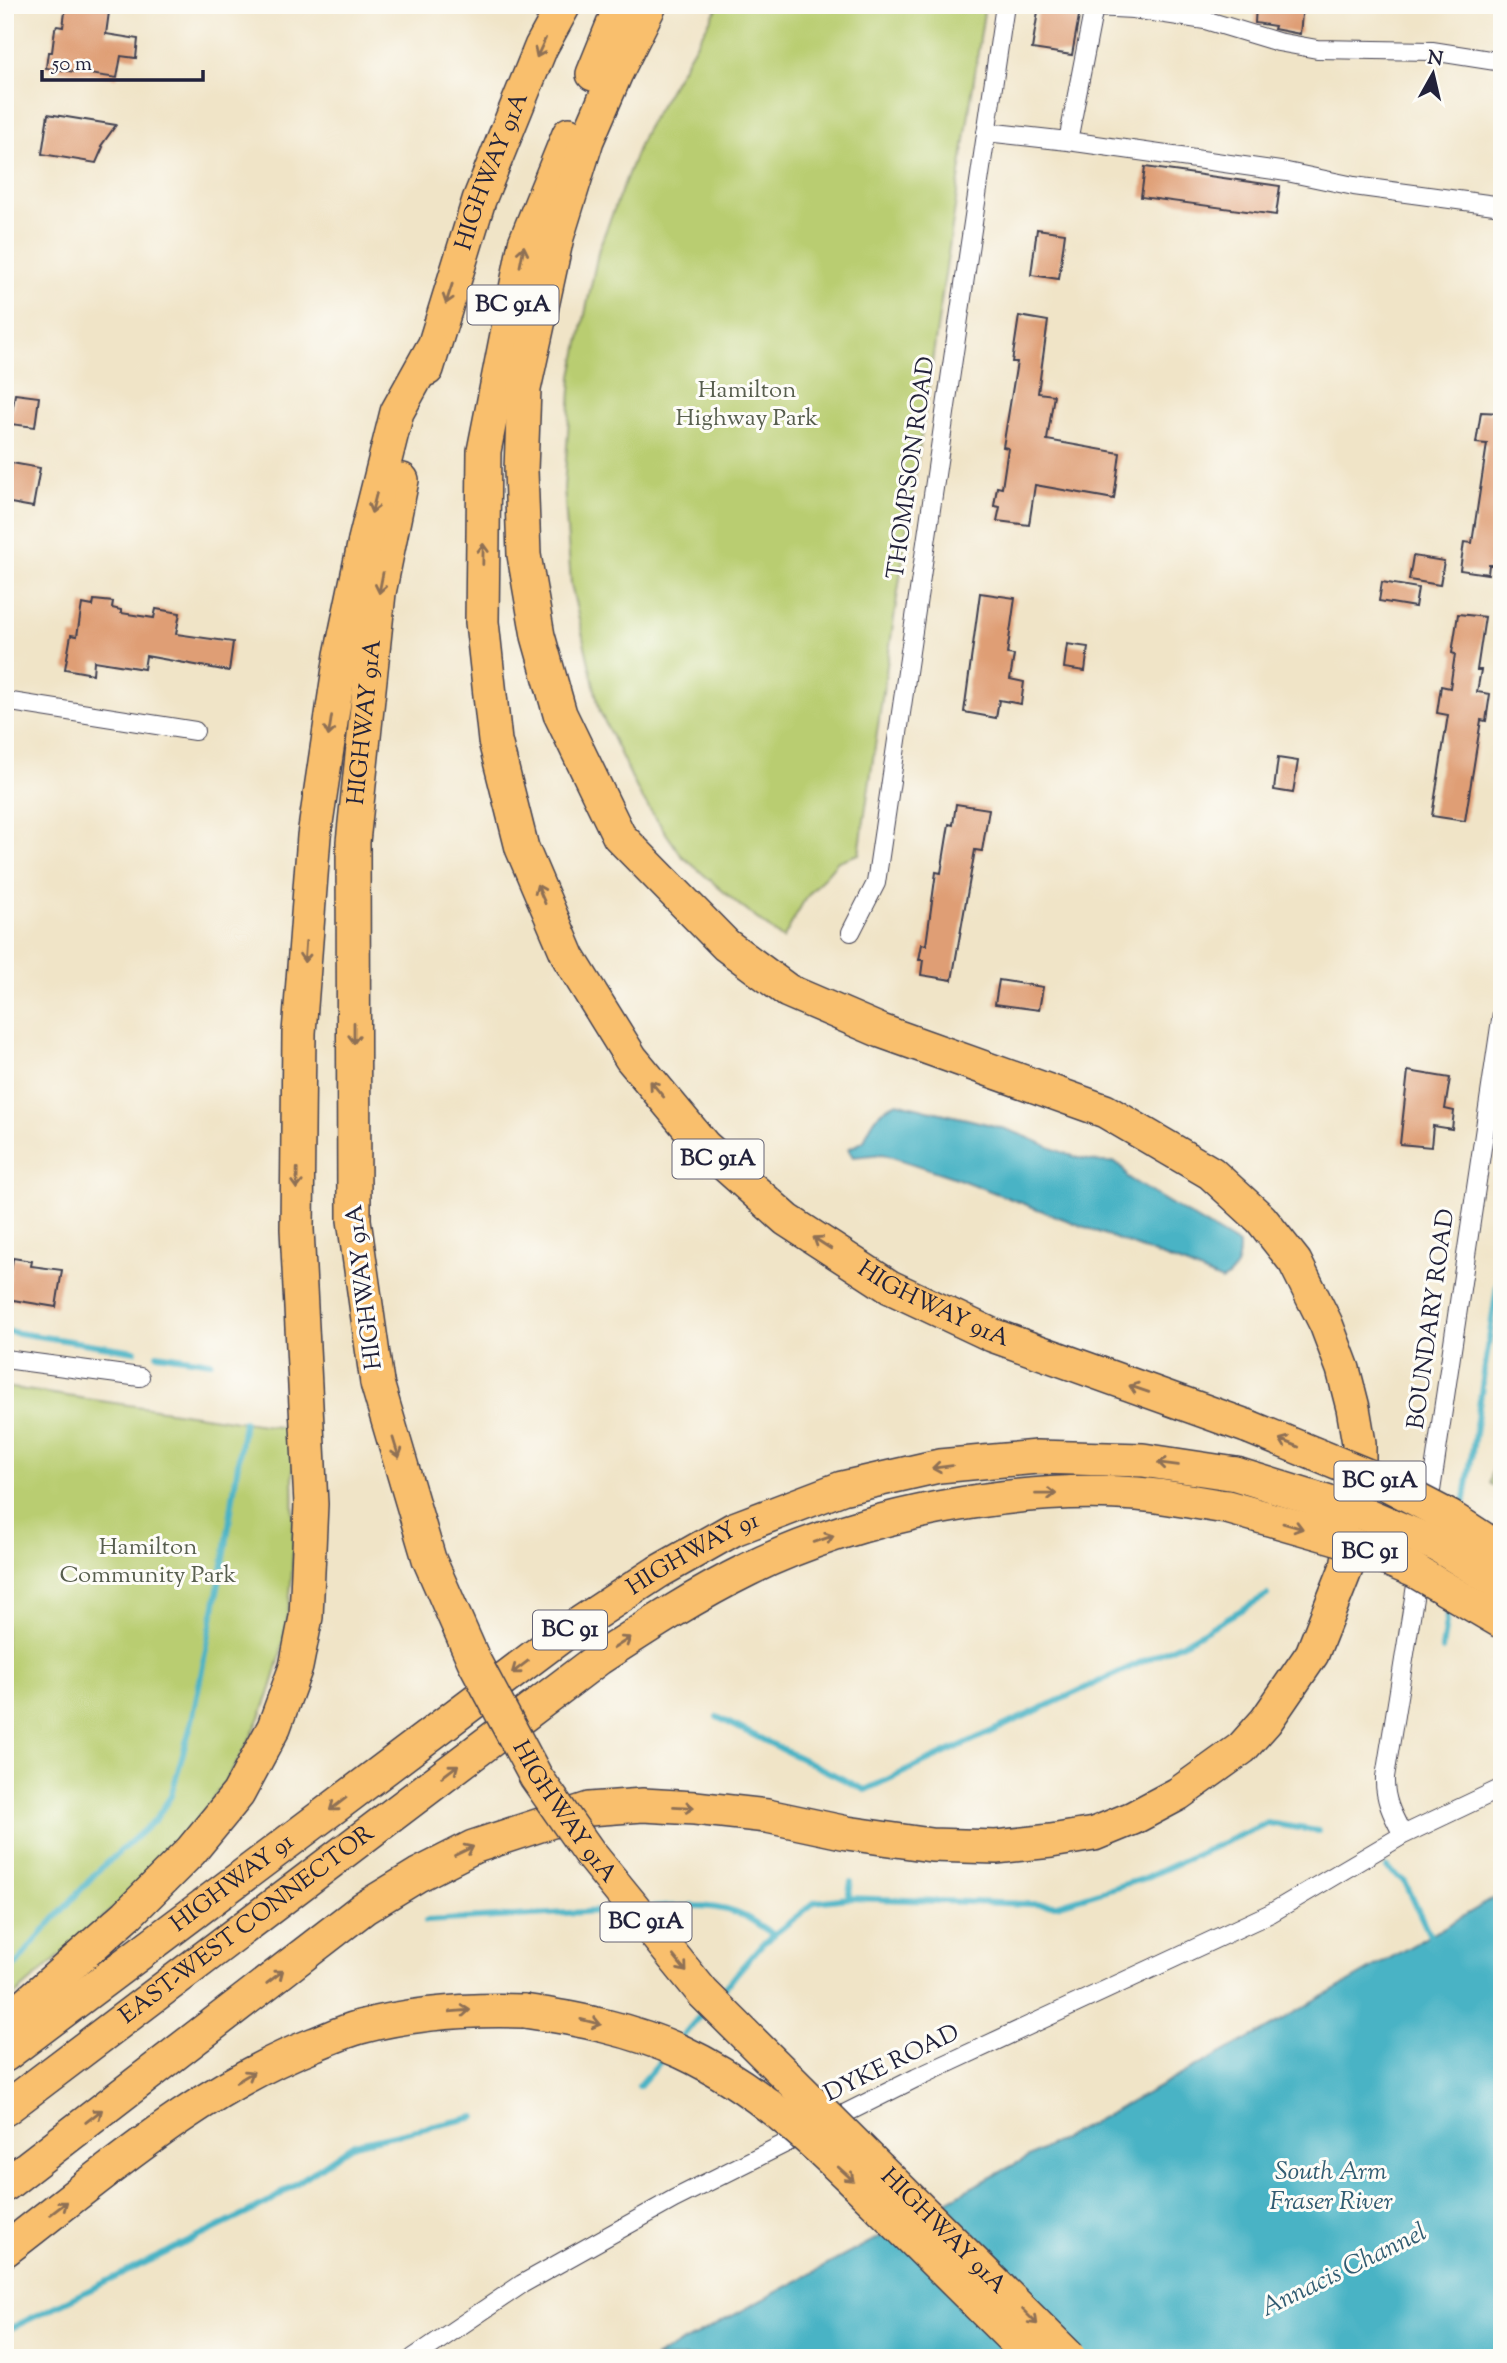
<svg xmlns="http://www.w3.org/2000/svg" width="1507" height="2363" font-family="'Sorts Mill Goudy',serif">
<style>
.green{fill:#b9cd71;stroke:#6e7856;stroke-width:2}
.water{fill:#48b3c5;stroke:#356a80;stroke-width:2}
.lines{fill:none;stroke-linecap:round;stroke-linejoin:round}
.stream{stroke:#48b3c5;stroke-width:6}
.building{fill:#df9e74}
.minor-casing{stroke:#413f50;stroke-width:20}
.motorway-casing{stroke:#413f50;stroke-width:36}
.minor{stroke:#fff;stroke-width:18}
.motorway{stroke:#f9bf6d;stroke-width:33}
.motorway-bridge-casing{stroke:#413f50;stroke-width:36;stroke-linecap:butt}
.motorway-bridge{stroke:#f9bf6d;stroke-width:33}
.oneway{stroke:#8e7054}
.labels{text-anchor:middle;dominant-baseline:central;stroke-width:6;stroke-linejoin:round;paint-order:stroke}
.shield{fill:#fdfcf7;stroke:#646373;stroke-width:2}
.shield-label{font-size:23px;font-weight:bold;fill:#22223b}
.street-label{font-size:24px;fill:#22223b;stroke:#fdfcf7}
.park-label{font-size:24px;fill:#575e4e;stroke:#fdfcf7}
.water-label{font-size:26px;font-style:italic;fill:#315c72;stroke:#fdfcf7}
</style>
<rect width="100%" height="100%" fill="#fdfcf7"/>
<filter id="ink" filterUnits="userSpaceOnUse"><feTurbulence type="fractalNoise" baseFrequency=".0143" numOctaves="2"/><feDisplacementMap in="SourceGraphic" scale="14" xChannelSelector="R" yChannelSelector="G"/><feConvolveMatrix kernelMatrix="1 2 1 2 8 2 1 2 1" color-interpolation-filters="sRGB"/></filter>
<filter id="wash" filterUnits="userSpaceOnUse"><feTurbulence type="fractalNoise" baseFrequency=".00686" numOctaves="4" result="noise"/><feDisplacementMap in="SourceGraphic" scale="28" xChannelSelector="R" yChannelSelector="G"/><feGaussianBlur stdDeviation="1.57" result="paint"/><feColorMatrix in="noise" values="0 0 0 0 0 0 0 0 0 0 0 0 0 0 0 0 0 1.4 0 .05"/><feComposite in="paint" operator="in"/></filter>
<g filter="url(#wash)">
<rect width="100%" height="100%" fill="#f0e4c7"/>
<path class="green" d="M719,5h266l-126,849 -21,7 -33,38 -22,40 -45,-35 -57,-49 -41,-60 -40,-83 -29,-128 -7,-96 8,-112 27,-128 45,-115z
M5,1387l287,42c2,81 6,164 -16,243 -39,142 -165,238 -271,332z
M1502,1407v85l-12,-9z"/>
<path class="water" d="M897,1102c35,10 70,16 105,26 38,11 72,37 113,34l7,5 6,11 111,67c0,17 -2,27 -17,36l-32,-14 -234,-89 -73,-24 -30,3 -5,-8 16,-8c7,-19 15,-31 33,-39z
M1502,1894v464h-848l607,-326z"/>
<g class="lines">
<path class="stream" d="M5,1331l130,20
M157,1354l54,8
M1463,1512l39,-258
M1442,1649l7,-47
M717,1717l148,73 324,-150 78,-45
M1387,1868l18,14 27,58
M848,1898l3,-16
M648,1908c33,-2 67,-6 98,9 9,5 19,12 28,18
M426,1921l194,-11
M5,1974l12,-10 16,-21 62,-69 60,-54 16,-24 21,-75 33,-168 19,-132
M719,1994l43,-50 53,-42 33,-4 209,7 88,-27 122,-55 51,8
M680,2039l25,-29
M639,2086l27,-31
M5,2331l261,-127 88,-60 121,-27"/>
</g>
<g id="blocks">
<path class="building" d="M66,5h44l-4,29 32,5 -2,19 -15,-2 -4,22 -71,-10 2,-16h4l3,-23 2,-3 6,1z
M1039,5h42l-9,50 -40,-6z
M1256,5h47l-3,29 -26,-5 1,-3 -20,-3z
M48,114l68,11 -15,21 2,1 -7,16 -54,-9z
M1145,167l135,19 -4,29 -135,-18z
M1037,229l28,4 -6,46 -28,-4z
M1019,316l29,5 -10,72 16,2 -7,45 73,13 -6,46 -79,-14 -6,40 -32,-4 3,-14 -6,-1 3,-19 5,1 6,-40 -5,-1 14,-85h-5z
M15,394l24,3 -4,30 -25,-3z
M1481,412l21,1v105l-8,47h-5l-1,9 -28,-4 4,-28 8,1 15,-99 -11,-1z
M12,463l28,5 -7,39 -28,-5z
M1413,556l31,5 -4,24 -31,-5z
M1382,582l36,6 -3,19 -36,-6z
M980,593l35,5 -8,56 7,1 -4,24 14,3 -3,22 -22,-4 -3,18 -32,-6z
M94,600l19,2 -1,6 9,2v3l33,5 2,-9 24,4 -4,21 57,8 -4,29 -83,-15 -2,13 -50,-8 -1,13 -28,-5 6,-34 6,1 5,-32 11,2z
M1458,614l27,3 -8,53h4l-4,22 13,2 -4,27 -5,-1 -16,101 -33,-5 16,-101 -11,-2 4,-27 9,2 5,-34 -3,-1z
M1067,644l21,3 -3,24 -21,-3z
M1278,758l20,3 -5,32 -19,-3z
M956,804l33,5 -7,42 -7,-1 -23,130 -31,-5 2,-15h-4l3,-16 4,1 10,-73 5,1 8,-49 4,1z
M999,980l44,7 -4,23 -44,-6z
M1408,1071l42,7 -5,31 9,2 -2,18 -19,-3 -2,21 -31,-3z
M13,1258l19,3 -1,5 31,4 -6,37 -49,-8z"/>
</g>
</g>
<g filter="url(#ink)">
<use href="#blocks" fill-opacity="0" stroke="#413f50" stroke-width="2"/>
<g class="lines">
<g class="minor-casing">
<path id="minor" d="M986,132l82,9 26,-134 39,2 72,11 73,22 39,7 115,2 70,11
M1068,141l219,31 67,14 148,20
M5,701l190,30
M851,932l25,-49 129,-878
M5,1359l135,18
M1428,1511l74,-498
M1403,1835c-10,-19 -19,-35 -18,-58l34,-210
M413,2358l109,-74 152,-85 242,-121 355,-165 132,-78 99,-47"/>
</g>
<g class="motorway-casing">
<g id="motorway">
<path d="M593,74l28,-69"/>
<path id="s1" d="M569,134l-44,109 -41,208 -2,171 13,119 27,107 47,110 62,100 73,88 83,74 103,67 102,48 257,92"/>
<path id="s2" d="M427,369l52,-169 62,-153 23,-42"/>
<path id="s3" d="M377,1383l-23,-163 -1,-378 26,-249 23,-113"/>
<path d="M5,2023l122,-108 64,-64 47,-57 36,-67 22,-60 10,-50 5,-113 -14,-275 2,-196 15,-197 27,-181 24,-115 32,-128 35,-63"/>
<path id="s4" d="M5,2055l563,-424 90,-59 76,-43 108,-41 97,-22 98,-9 106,3 93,14"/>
<path id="s5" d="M5,2109l593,-450c49,-32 98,-64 151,-90 110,-54 266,-84 388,-75 30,2 60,9 90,13"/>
<path d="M5,2185l359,-277 54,-33 55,-28 116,-38 54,-4 52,3 72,8 80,17 84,12 65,2 55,-6 43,-7 39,-16 45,-24 64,-46 24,-27 46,-67 35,-88 8,-47 4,-39v-37l-6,-35 -10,-39 -17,-45 -31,-62 -34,-43 -50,-46 -106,-62 -224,-80 -93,-40 -62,-46 -107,-109 -59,-122 -22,-78 -14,-81 -3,-85 3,-81 33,-152 30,-97 29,-67 34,-68"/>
<path d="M5,2250c98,-75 194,-161 310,-206 15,-6 30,-13 45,-17 54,-14 108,-18 164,-16"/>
</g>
</g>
<use href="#minor" class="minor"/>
<use href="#motorway" class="motorway"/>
<g class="motorway-bridge-casing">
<g id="motorway-bridge">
<path id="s6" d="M377,1383l52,176 45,102 62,116 54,77 113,139 367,365"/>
<path d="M1249,1427l134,55 67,35 52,34"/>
<path d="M1236,1474l129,40 72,31 65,40"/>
<path d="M1227,1507l113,32 75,32 87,51"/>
<path d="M524,2011c55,8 107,18 158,41 82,38 148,105 211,168 46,46 93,92 139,138"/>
</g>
</g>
<use href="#motorway-bridge" class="motorway-bridge"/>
</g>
<defs><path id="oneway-shaft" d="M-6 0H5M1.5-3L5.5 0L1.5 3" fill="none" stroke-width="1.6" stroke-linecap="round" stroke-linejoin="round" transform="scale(1.75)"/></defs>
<g class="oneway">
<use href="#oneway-shaft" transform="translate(541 48) rotate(115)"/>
<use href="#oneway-shaft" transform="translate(522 256) rotate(-79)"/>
<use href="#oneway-shaft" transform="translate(449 294) rotate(108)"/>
<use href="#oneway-shaft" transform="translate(374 503) rotate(104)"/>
<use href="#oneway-shaft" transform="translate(483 554) rotate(-89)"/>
<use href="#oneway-shaft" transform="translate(381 583) rotate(101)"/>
<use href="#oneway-shaft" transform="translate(330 726) rotate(99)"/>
<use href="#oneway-shaft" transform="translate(541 894) rotate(-113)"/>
<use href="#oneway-shaft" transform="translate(305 952) rotate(94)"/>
<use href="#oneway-shaft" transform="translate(354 1033) rotate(90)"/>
<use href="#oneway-shaft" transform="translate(657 1089) rotate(-130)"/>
<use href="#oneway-shaft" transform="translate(297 1179) rotate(91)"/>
<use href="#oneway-shaft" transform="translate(822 1243) rotate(-147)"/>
<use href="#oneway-shaft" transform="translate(1139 1389) rotate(-161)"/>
<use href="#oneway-shaft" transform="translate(1289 1443) rotate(-158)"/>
<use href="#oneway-shaft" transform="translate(396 1448) rotate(73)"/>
<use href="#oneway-shaft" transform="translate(1168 1464) rotate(-172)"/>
<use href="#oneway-shaft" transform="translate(942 1467) rotate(172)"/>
<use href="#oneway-shaft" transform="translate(1046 1494) rotate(-1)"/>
<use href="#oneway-shaft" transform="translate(1293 1526) rotate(16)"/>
<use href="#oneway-shaft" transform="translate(824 1539) rotate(-19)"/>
<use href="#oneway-shaft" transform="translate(622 1643) rotate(-33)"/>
<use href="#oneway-shaft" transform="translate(520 1667) rotate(143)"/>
<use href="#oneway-shaft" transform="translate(450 1771) rotate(-37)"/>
<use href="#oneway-shaft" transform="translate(338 1804) rotate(143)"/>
<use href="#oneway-shaft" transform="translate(684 1807) rotate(3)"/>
<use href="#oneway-shaft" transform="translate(464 1851) rotate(-26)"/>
<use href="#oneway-shaft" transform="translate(680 1964) rotate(51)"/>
<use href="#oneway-shaft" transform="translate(275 1977) rotate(-38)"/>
<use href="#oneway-shaft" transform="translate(460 2011) rotate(-5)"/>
<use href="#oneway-shaft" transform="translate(591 2022) rotate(14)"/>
<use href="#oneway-shaft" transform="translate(245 2077) rotate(-31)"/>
<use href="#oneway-shaft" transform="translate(94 2116) rotate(-38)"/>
<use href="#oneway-shaft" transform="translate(846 2174) rotate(42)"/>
<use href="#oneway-shaft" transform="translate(59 2208) rotate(-37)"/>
<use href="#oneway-shaft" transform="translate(1030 2317) rotate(45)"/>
</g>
</g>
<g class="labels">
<g class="shield">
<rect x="467.5" y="285.5" width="91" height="39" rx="5"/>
<rect x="672.5" y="1139.5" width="91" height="39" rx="5"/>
<rect x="1334.5" y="1461.5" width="91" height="39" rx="5"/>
<rect x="1333" y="1532.5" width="74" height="39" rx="5"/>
<rect x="533" y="1610.5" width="74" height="39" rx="5"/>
<rect x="600.5" y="1902.5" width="91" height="39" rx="5"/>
</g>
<g class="shield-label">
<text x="513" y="305">BC 91A</text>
<text x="718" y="1159">BC 91A</text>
<text x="1380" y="1481">BC 91A</text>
<text x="1370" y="1552">BC 91</text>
<text x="570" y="1630">BC 91</text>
<text x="646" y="1922">BC 91A</text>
</g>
<g class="street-label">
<text stroke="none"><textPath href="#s2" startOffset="208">HIGHWAY 91A</textPath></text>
<text transform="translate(912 468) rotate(-82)">THOMPSON ROAD</text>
<text stroke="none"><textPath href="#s3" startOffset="663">HIGHWAY 91A</textPath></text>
<text transform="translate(365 1287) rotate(-97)">HIGHWAY 91A</text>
<text stroke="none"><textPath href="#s1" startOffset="1363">HIGHWAY 91A</textPath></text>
<text transform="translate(1432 1319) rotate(-82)">BOUNDARY ROAD</text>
<text stroke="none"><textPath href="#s4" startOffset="852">HIGHWAY 91</textPath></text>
<text stroke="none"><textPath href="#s6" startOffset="471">HIGHWAY 91A</textPath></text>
<text stroke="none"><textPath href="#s4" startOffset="285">HIGHWAY 91</textPath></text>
<text stroke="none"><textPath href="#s5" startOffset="304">EAST-WEST CONNECTOR</textPath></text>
<text transform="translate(892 2064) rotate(-26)">DYKE ROAD</text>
<text stroke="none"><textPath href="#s6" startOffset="1038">HIGHWAY 91A</textPath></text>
</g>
<g class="park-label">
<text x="747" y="391">Hamilton<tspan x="747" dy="28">Highway Park</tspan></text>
<text x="148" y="1548">Hamilton<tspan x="148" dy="28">Community Park</tspan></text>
</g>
<g class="water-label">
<text x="1331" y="2172">South Arm<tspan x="1331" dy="30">Fraser River</tspan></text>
<text transform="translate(1344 2271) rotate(-26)">Annacis Channel</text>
</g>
</g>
<rect width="1507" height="2363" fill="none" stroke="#fdfcf7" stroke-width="28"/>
<g transform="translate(1433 74) rotate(8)" stroke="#fdfcf7" stroke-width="5" paint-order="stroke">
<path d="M0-5L12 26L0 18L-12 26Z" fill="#22223b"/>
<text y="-10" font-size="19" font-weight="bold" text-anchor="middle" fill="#22223b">N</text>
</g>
<path d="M42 70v10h161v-10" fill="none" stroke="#22223b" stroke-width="3.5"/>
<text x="52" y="70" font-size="21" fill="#22223b" stroke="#fdfcf7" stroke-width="5" paint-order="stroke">50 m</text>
</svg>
